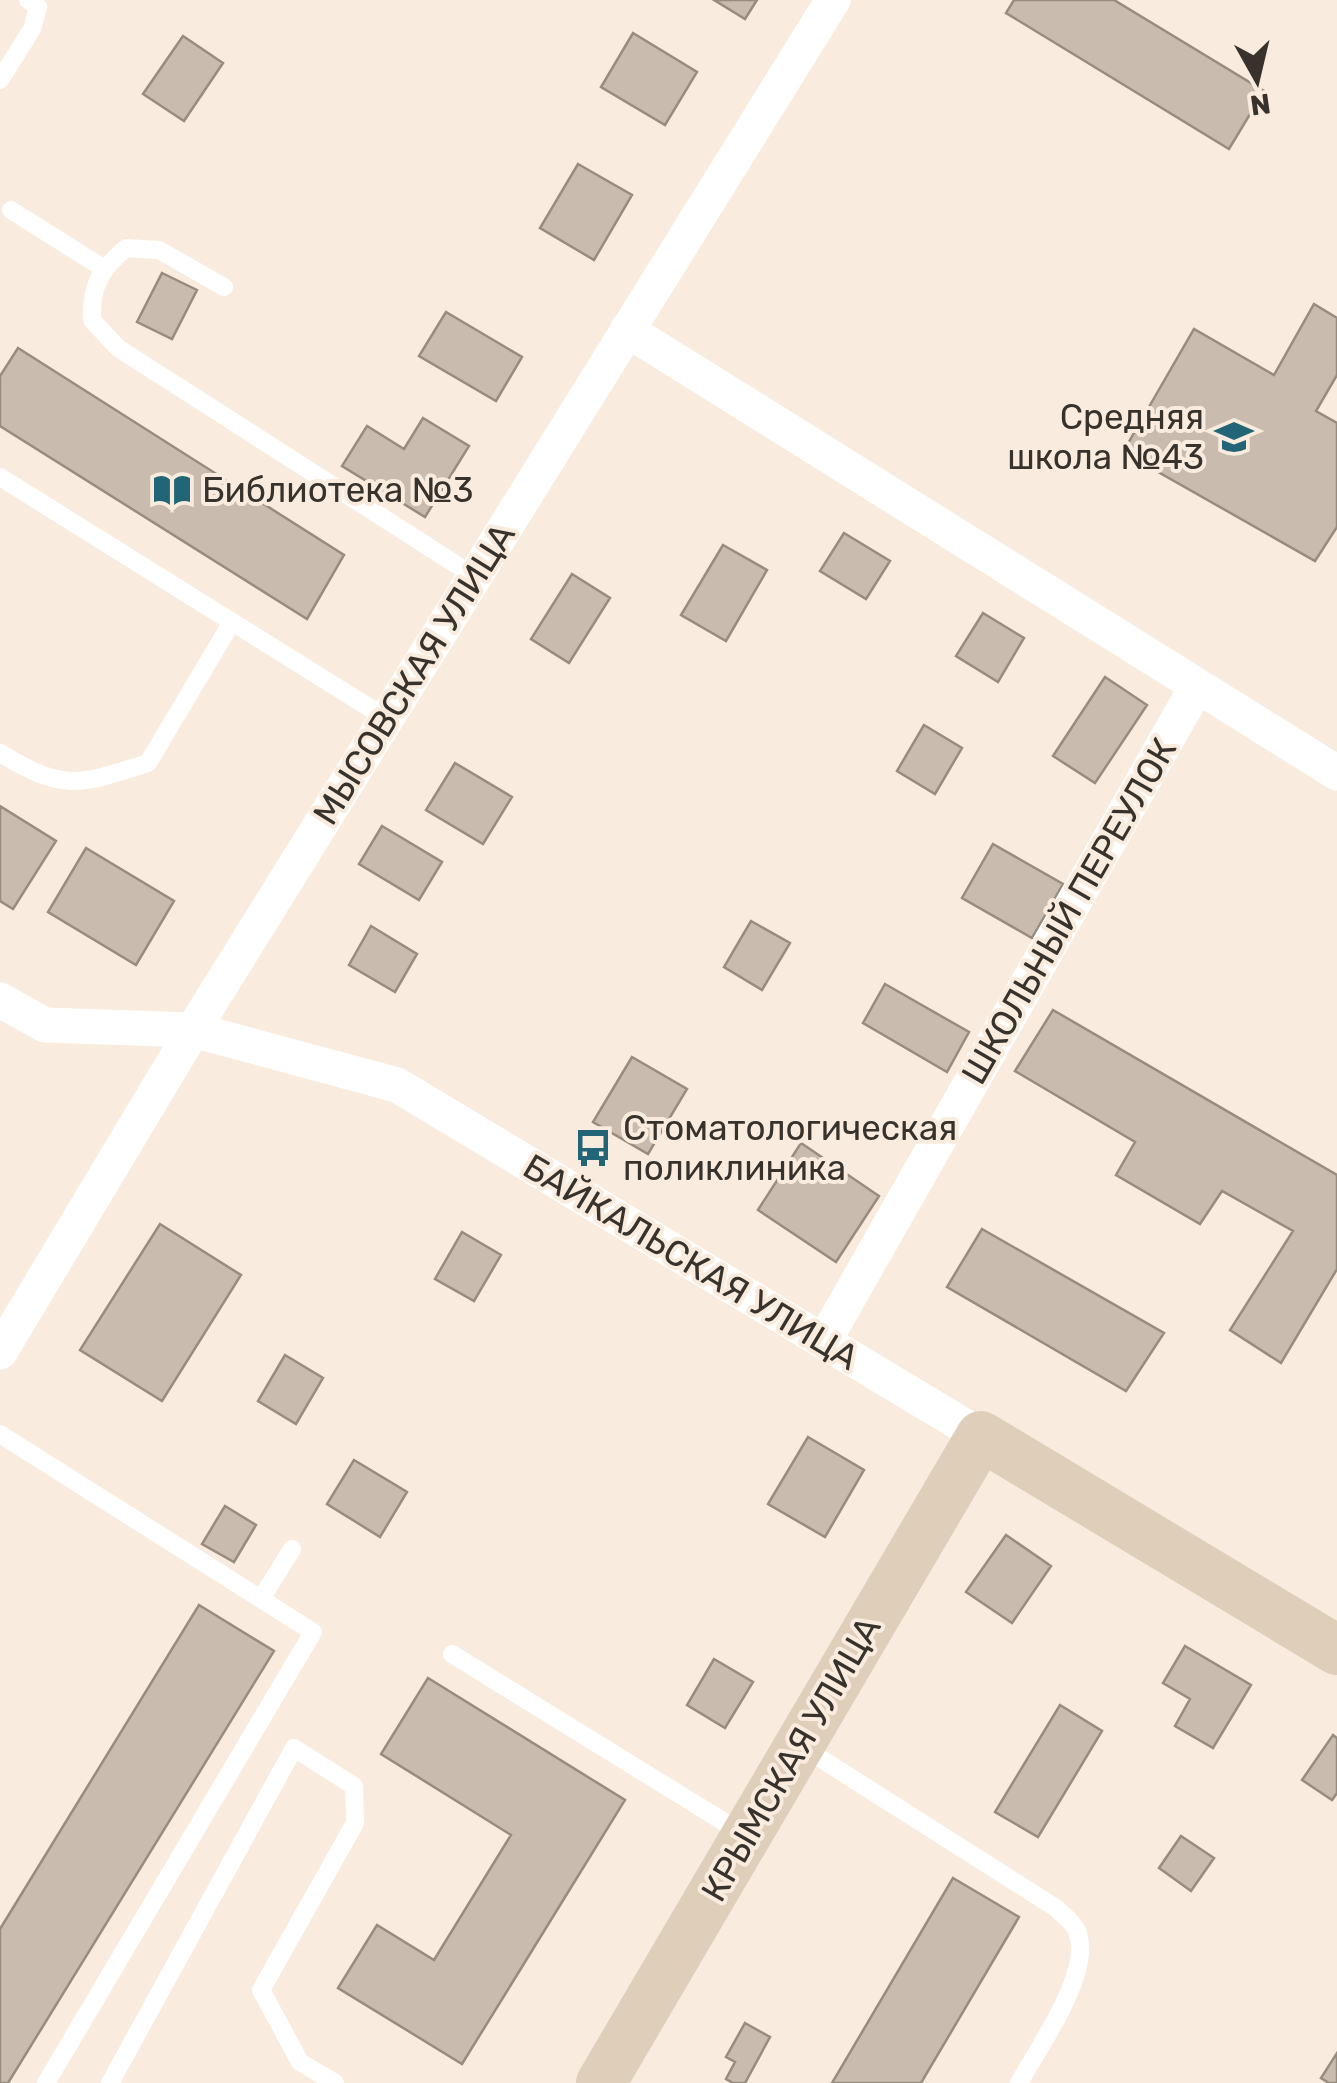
<svg xmlns="http://www.w3.org/2000/svg" width="1337" height="2083" font-family="Rubik,sans-serif">
<style>
.building{fill:#c9bcaf;stroke:#988c7f;stroke-width:2.5}
.lines{fill:none;stroke-linecap:round;stroke-linejoin:round}
.lane{stroke:#fff;stroke-width:18}
.street{stroke:#fff;stroke-width:35}
.secondary{stroke:#dfceba;stroke-width:50}
.labels{text-anchor:middle;dominant-baseline:central;stroke-width:8;stroke-linejoin:round;paint-order:stroke}
.poi-label{font-size:35px;fill:#37322c;stroke:#f9ecde;text-anchor:start}
.street-label{font-size:35px;fill:#37322c;stroke:#f9ecde}
</style>
<rect width="100%" height="100%" fill="#f9ecde"/>
<path class="building" d="M714,0h43l-12,19z
M1014,0h100l150,91 -35,58 -223,-136z
M633,33l64,39 -32,53 -64,-38z
M183,36l40,27 -39,58 -41,-27z
M578,164l54,31 -38,65 -54,-32z
M162,273l35,17 -25,49 -35,-17z
M1314,304l23,14v57l-21,36 21,12v104l-22,34 -192,-109 71,-123 80,46z
M446,312l76,45 -26,44 -77,-45z
M18,348l326,207 -37,64 -307,-193v-50z
M423,418l46,28 -44,71 -83,-51 25,-40 37,23z
M844,533l46,28 -24,38 -46,-28z
M723,545l44,25 -41,71 -45,-26z
M572,574l38,24 -41,65 -38,-24z
M983,613l41,25 -26,44 -42,-26z
M1105,677l42,28 -52,78 -42,-27z
M924,725l38,23 -27,46 -38,-23z
M455,763l57,34 -29,47 -57,-34z
M0,806l56,35 -43,68 -13,-8z
M382,826l60,36 -23,38 -60,-36z
M993,844l70,40 -31,54 -70,-40z
M86,848l88,53 -38,64 -88,-53z
M751,921l39,22 -28,47 -38,-23z
M371,926l46,28 -22,38 -46,-27z
M885,984l84,48 -22,40 -84,-49z
M1053,1010l284,165v94l-56,94 -51,-33 63,-99 -71,-40 -22,33 -84,-49 19,-33 -120,-71z
M632,1057l55,32 -39,65 -55,-32z
M801,1143l78,53 -43,66 -78,-52z
M160,1224l81,51 -79,126 -82,-51z
M982,1229l182,104 -38,58 -179,-104z
M462,1232l39,23 -27,46 -39,-22z
M285,1355l38,23 -27,46 -38,-23z
M808,1437l56,33 -39,67 -57,-33z
M354,1460l53,32 -27,45 -53,-33z
M225,1506l31,19 -22,37 -32,-18z
M1006,1535l45,31 -39,57 -46,-31z
M199,1605l75,46 -266,432h-8v-154z
M1185,1646l66,39 -38,63 -38,-22 15,-27 -27,-16z
M714,1659l39,23 -28,46 -38,-23z
M428,1678l197,122 -163,264 -124,-76 39,-63 57,35 77,-125 -130,-81z
M1060,1705l42,26 -64,106 -43,-25z
M1333,1735l4,3v55l-5,7 -30,-20z
M1181,1836l33,22 -23,33 -32,-23z
M953,1878l66,39 -98,166h-89z
M745,2023l25,14 -25,46h-12l-7,-4 9,-17 -9,-5z
M1337,2053v30h-8l-8,-5z"/>
<g class="lines">
<path class="lane" d="M0,80l32,-51 6,-22 -10,-7
M11,210l92,58
M224,287l-65,-37 -33,-2c-27,23 -35,38 -34,72l26,28 356,228
M0,477l386,241
M0,753c64,39 79,32 148,10l84,-141
M0,1434l313,198 -267,451
M261,1599l31,-50
M452,1654l290,179
M804,1748l252,160c6,6 18,15 21,23 17,40 -39,117 -58,152
M110,2083l184,-335 60,38 1,37 -94,167 39,72 35,21"/>
<path class="street" d="M627,330l710,443
M0,1000l45,25 148,5 204,55 584,351
M824,1341l372,-653
M0,1352l193,-322 640,-1030"/>
<path class="secondary" d="M601,2083l380,-647 356,214"/>
</g>
<defs>
<g id="school-bare" transform="scale(3)"><path d="M0-5L7-2L0 1L-7-2ZM-4 1L0 2.5L4 1V4Q0 6-4 4Z" fill="#216576" stroke="#f9ecde" stroke-width="2.5" paint-order="stroke"/></g>
<g id="library-bare" transform="scale(3)"><path d="M-6-4Q-3-5.5-.7-3.5V5Q-3 3-6 4ZM6-4Q3-5.5 .7-3.5V5Q3 3 6 4Z" fill="#216576" stroke="#f9ecde" stroke-width="2.5" paint-order="stroke"/></g>
<g id="bus-bare" transform="scale(3)"><path d="M-5-6H5V4H4V6H2V4H-2V6H-4V4H-5ZM-3.5-4V0h7V-4ZM-3.5 1.2v1.5H-2V1.2ZM2 1.2v1.5H3.5V1.2Z" fill="#216576" stroke="#f9ecde" stroke-width="2.5" paint-order="stroke"/></g>
</defs>
<g fill-rule="evenodd">
<use href="#school-bare" x="1234" y="437"/>
<use href="#library-bare" x="172" y="490"/>
<use href="#bus-bare" x="593" y="1148"/>
</g>
<g class="labels">
<g class="poi-label">
<text x="1204" y="417" text-anchor="end">Средняя<tspan x="1204" dy="40">школа №43</tspan></text>
<text x="202" y="490">Библиотека №3</text>
<text x="623" y="1128">Стоматологическая<tspan x="623" dy="40">поликлиника</tspan></text>
</g>
<g class="street-label">
<text transform="translate(414 674) rotate(-58)">МЫСОВСКАЯ УЛИЦА</text>
<text transform="translate(1069 911) rotate(-60)">ШКОЛЬНЫЙ ПЕРЕУЛОК</text>
<text transform="translate(691 1262) rotate(31)">БАЙКАЛЬСКАЯ УЛИЦА</text>
<text transform="translate(791 1759) rotate(-60)">КРЫМСКАЯ УЛИЦА</text>
</g>
</g>
<g transform="translate(1257 80) rotate(172)" stroke="#f9ecde" stroke-width="8" paint-order="stroke">
<path d="M0-8L18 38L0 25L-18 38Z" fill="#37322c"/>
<text y="-15" font-size="28" font-weight="bold" text-anchor="middle" fill="#37322c">N</text>
</g>
</svg>
